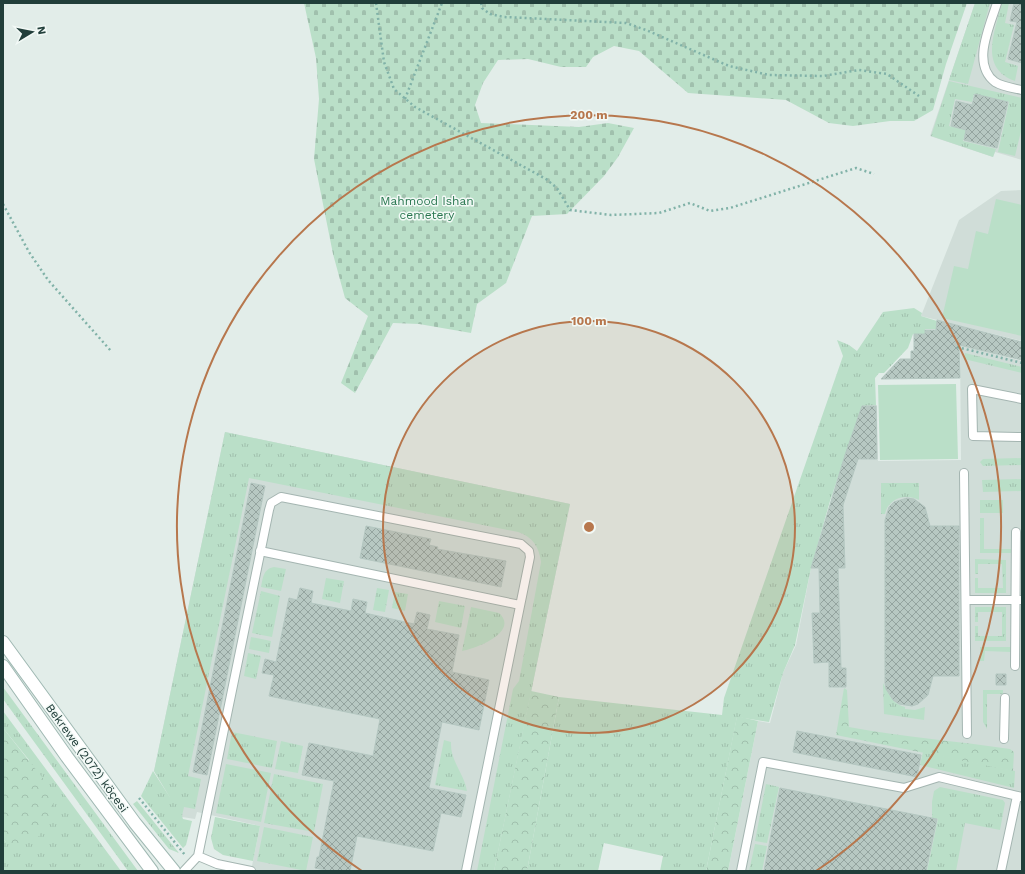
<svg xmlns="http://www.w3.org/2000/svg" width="1025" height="874" font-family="'Work Sans',sans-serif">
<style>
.built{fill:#d0ddd8}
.grass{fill:url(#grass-tufts)}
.forest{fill:url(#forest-crowns)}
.cemetery{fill:url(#cemetery-stones)}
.park{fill:#badfc8}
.building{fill:url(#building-cross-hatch);stroke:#b4c7c1}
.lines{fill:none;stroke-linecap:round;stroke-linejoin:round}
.service-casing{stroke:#a4b5b1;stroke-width:10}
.secondary-casing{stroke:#a0b9b3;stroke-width:14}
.path{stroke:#81b2a8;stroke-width:2.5;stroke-dasharray:2 3;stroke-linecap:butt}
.service{stroke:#fff;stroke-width:8}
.secondary{stroke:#fff;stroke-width:12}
.ring{fill:none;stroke:#b7774d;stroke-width:2}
.labels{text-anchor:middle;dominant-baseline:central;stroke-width:3;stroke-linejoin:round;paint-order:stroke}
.park-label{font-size:12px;fill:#297750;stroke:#f2f9f6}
.street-label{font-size:12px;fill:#213e3a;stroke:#f2f9f6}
.centre{fill:#b7774d;stroke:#f2f9f6;stroke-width:2}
.ring-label{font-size:12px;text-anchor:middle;font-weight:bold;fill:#b7774d;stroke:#f2f9f6;stroke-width:3;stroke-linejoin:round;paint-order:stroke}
</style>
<defs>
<pattern id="grass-tufts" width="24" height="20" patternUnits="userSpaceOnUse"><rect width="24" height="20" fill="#badfc8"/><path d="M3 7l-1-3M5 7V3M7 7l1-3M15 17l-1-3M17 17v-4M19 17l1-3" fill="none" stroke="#a0c0ad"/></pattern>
<pattern id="forest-crowns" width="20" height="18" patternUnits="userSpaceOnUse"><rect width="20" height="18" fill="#badfc8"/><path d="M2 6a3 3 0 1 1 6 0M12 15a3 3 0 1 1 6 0" fill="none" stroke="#a0c0ad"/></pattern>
<pattern id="cemetery-stones" width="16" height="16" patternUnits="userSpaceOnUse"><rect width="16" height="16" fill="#badfc8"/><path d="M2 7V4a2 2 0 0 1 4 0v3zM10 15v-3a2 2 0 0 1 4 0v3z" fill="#a0c0ad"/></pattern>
<pattern id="building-cross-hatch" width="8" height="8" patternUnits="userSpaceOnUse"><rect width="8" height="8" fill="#b7c8c2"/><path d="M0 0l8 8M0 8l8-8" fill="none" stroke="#94a49f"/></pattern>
</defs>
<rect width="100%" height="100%" fill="#e2ede9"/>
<path class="built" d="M975,3h47v157l-27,-8 -2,5 -63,-21z
M1022,190v151l-101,-25 38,-96 42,-29z
M960,345l62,16v510h-294l30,-150 12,2 13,-50 13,-28 15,-77 34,-113 17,-49 15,-1 1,56 83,-1z
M225,432l345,72 -76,367h-243l9,-45 -63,-14 -2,7 -13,-2 -28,-46z"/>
<path class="grass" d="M975,3h15l-22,81 -19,-4z
M1002,3h7l-4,20 9,2 -9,37 13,4 -3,15c-37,-13 -20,-50 -13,-78z
M949,81l73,17v29l-7,29 -17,-4 11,-50 -35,-8 -2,8 -17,-3 -6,27 17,4 -3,11 33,8 -3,8 -62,-21z
M914,308l8,5 -1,3 16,5 -1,8h-11v5h-12l-5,14 -24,25h-5l-4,5 1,27 -14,1 -32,95 -19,67 -16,77 -12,28 -14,49 -32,-5 -31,154h-46l3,-15 -59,-13 -6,28h-71l32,-174 163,18 2,-17 119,-342 -6,-16 12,5 8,6 26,-39z
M965,353l57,14v6l-58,-14z
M225,432l345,72 -76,367h-17l36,-182 6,-8 22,-119c-2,-15 -8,-25 -23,-30l-269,-54 -61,298 13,3 -6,30 -11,-2 -2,9 1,3 9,2 -6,24 -3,3 -42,-52 12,-25 18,28 -17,-28z
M1022,458v7l-39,1 -3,-4 3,-3z
M1022,479v12l-39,1 -1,-12z
M881,483h38v17c-13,-7 -31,-2 -34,14h-4z
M980,500h23v13h-23z
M980,518h4v31h27v4h-31z
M975,559l31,1v33h-31v-15h3v10h25l-1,-24h-24v10h-3z
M274,567l12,2 -5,22 -20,-4c2,-9 2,-18 13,-20z
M326,578l18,3 -4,22 -18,-4z
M377,588l12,2 -4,22 -12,-2z
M261,591l19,5 -8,41 -20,-4z
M395,592l13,2 -3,17 -13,-3z
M439,601l26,5 -4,22 -26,-6z
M471,607l28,6c21,19 -24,36 -37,38z
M975,607h31v34h-31v-15h3v10h24v-24h-24v10h-3z
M251,637l20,4 -2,12 -20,-4z
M980,647h31v5l-26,-1 -1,10h-4z
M248,653l13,3 -5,23 -12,-3z
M883,683c6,11 8,20 22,24v2l10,1 10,-3 -1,13 -40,-6z
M3,687l135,184h-10l-125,-172z
M983,690h20v4h-16v35l-4,-7z
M3,711l118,160h-118v-32l3,3 23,-82 -26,-32z
M232,732l45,9 -5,27 -45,-9z
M444,740l7,2c-1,19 13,31 16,49l-32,-6z
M281,741l22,5 -5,27 -23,-4z
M923,752l92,19 -1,17 -94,-23z
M226,764l45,9 -10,49 -45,-9z
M274,774l49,10 -9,48 -50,-9z
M766,784l13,3 -12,56 -12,-2z
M940,787l63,13 2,3 -5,27 -35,-7 -9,48h-29l11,-52 -6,-1v-16l2,-11z
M137,801l42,52 -10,-4 -36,-45z
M215,817l45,9 -7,35 -30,-6 -9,-6 -3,-11z
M264,827l49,10 -7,34 -49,-10z
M755,844l12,2 -5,25h-13z"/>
<path class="forest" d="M844,688l3,2 2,37c53,10 108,14 161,22l4,3 -1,19 -177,-36z
M531,691l28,6 -32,174h-33z
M737,716l21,5 -30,150h-22z
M3,728l50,63v18l-14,27 -18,11 -15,-5 -3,-3z"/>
<path class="cemetery" d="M304,3h663l-21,61 -13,46 -19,11h-24l-37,5 -24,-3 -43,-23 -98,-7 -49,-42 -25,-5 -21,11 -7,10h-25l-33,-8 -30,1 -15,23 -8,22 6,18 98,4 29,-4 26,5 -16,29 -14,19 -37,38 -35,2 -26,67 -29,21 -6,29 -52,-9 -26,-1 -38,70 -14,-10 27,-67 -23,-18 -12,-44 -19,-95 5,-60 -3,-41z"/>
<path class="park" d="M996,199l26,6v131l-80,-18 12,-52 14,3 8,-38 12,3z
M956,384l2,75 -78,1 -2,-75z"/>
<path class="building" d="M1014,3h8v60l-14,-4 9,-37 -7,-1z
M975,94l33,8 -11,46 -33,-8 2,-10 -15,-4 5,-25 16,4z
M937,320l85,22v18l-63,-15 1,33 -79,1 19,-20h11v-8h3v-17h11v-4h11z
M862,406h14l1,53h-19l-15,46 2,63h-7l3,100h5v19h-17v-25l-15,1 -2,-50h8l-1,-45h-8l34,-113z
M251,483l14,3 -58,289 -14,-3z
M907,498l7,1 11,8 5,19h29v150h-26l-5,19 -10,9 -6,2 -13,-2 -6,-4 -7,-11 -1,-6v-163l4,-13 5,-5z
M366,526l65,13 -2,6 9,2 -1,2 69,12 -5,26 -141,-29z
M300,588l13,3 -2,12 40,8 2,-12 14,3 -2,11 49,11 3,-12 13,3 -3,14 32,6 -7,37 37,8 -10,50 -37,-8 -13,66 37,7 -5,22 -20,-4 -8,38 -76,-15 -7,35h-20l-15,-3 2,-11h2l15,-76 -32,-6 7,-32 64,13 7,-37 -111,-23 5,-21 -12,-2 3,-14 11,3 13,-64 8,2z
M996,674h10v11h-10z
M797,731l124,24 -4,22 -124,-25z
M780,788l157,31 -11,52h-162z"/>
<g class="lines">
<g class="service-casing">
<path id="service" d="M997,3c-7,23 -26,61 -2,79 8,5 18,6 27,8
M1022,399l-50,-10 1,47 49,1
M964,473l3,261
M260,551l260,54
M966,600h56
M1015,666l1,-134
M1004,739l1,-41
M198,856l71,-346 2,-7 10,-6 240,47 8,7 1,6 -64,314
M184,871l14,-15 19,8 34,7
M741,871l22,-109 141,26 35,-11 83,20
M1001,871l16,-75"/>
</g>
<g class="secondary-casing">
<path id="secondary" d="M3,642l132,181 39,48
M3,666l64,91 85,114"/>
</g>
<path class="path" d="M376,3l8,59 10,27 21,18 131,72 11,9 13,22 41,5 48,-2 31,-10 20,8 20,-3 126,-40 18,6
M481,3l1,5 8,6 14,3 122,6 20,7 83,36 40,9 54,1 36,-6 28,4 32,22
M405,99l37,-96
M3,204l26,48 19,28 63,71
M957,347l65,16
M139,798l46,57"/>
<use href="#service" class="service"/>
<use href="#secondary" class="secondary"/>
</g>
<circle cx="589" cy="527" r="206" fill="#b7774d" fill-opacity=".12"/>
<g class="ring">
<circle cx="589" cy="527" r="206"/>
<path d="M362 871A412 412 0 1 1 816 871"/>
</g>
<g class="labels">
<g class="park-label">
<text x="427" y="201">Mahmood Ishan<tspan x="427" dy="14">cemetery</tspan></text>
</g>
<g class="street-label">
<text transform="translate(87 758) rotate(54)">Bekrewe (2072) köçesi</text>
</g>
</g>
<circle cx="589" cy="527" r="6" class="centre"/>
<g class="ring-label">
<text x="589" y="119">200 m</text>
<text x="589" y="325">100 m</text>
</g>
<rect width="1025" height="874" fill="none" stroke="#213e3a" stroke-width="8"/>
<g transform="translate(32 32) rotate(80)" stroke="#f2f9f6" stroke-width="3" paint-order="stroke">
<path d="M0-3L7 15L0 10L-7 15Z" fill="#213e3a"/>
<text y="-6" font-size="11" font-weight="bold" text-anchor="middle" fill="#213e3a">N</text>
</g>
</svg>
